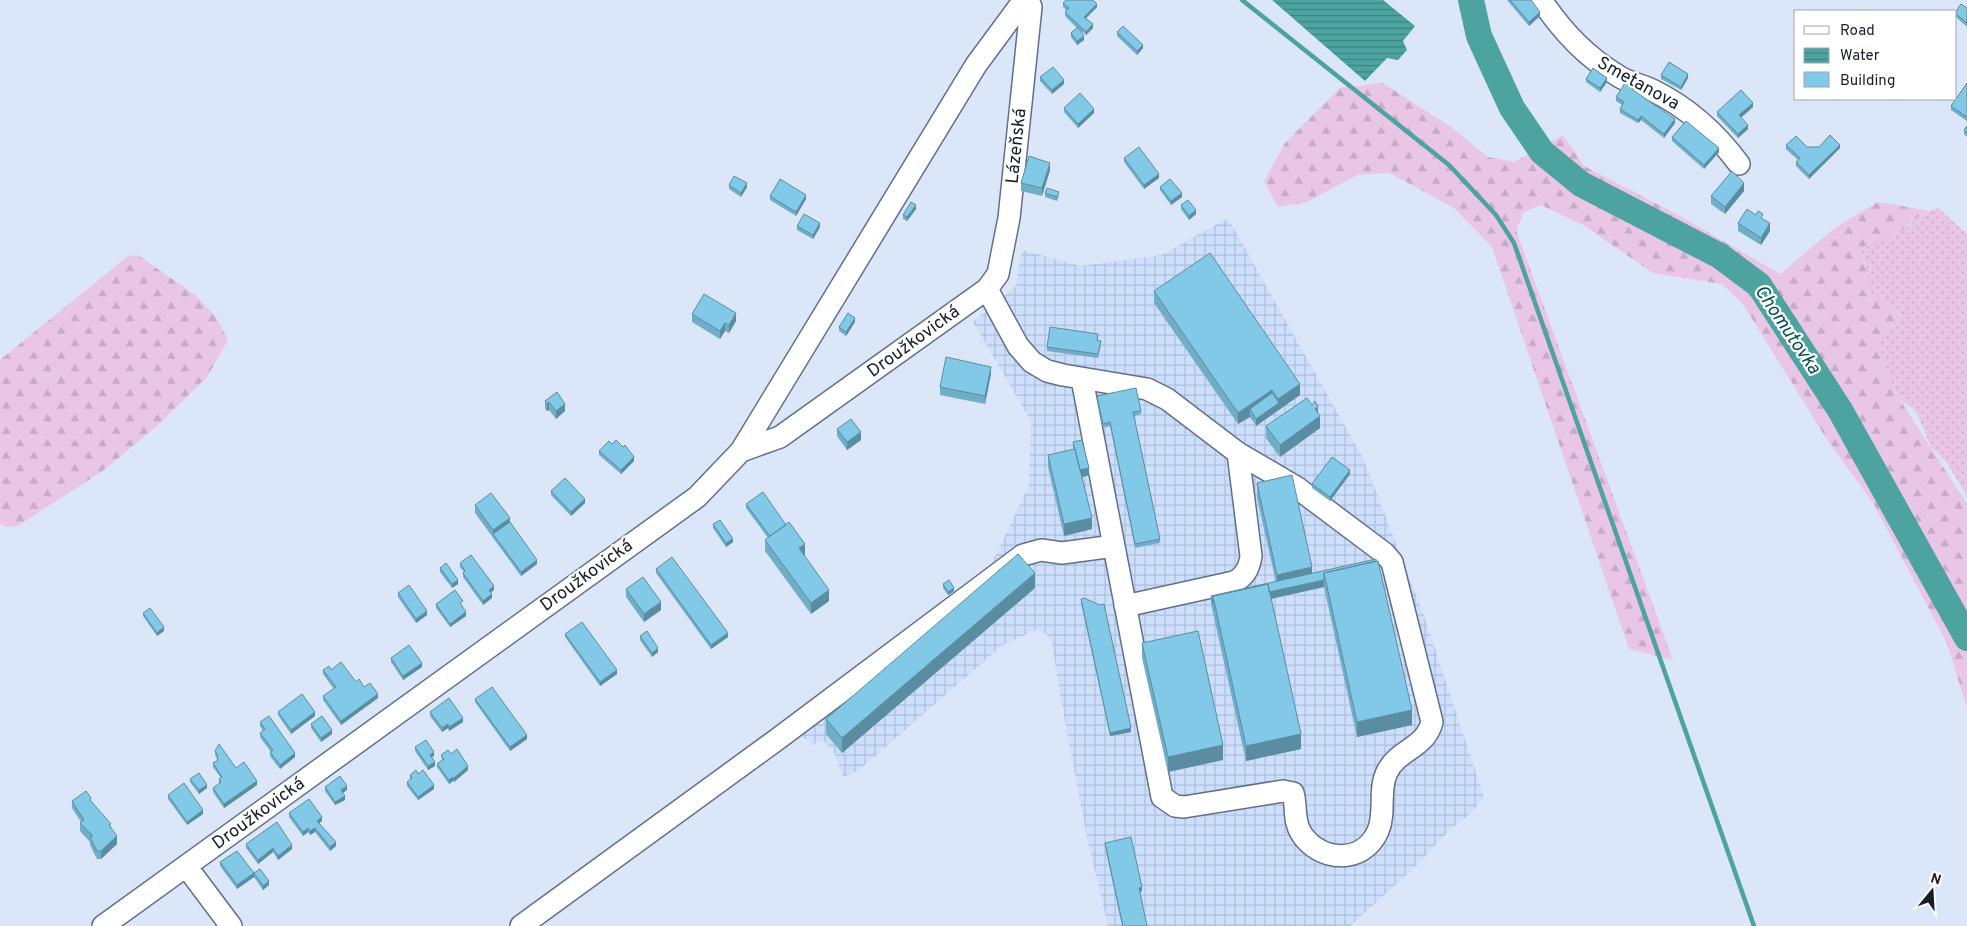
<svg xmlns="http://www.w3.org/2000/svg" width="1967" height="926" font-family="Overpass,sans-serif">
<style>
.industrial{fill:url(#industrial-grid)}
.grass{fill:url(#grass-dots)}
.forest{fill:url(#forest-firs)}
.water{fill:url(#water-rules)}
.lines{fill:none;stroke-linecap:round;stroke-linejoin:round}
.stream{stroke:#4ca3a0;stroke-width:4.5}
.river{stroke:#4ca3a0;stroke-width:26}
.minor-casing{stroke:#60708c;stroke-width:24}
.minor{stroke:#fff;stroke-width:21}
.wall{fill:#70adc7}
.shaded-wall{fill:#5b8da2}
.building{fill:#82c9e7;stroke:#5b8da2}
.labels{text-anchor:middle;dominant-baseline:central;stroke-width:4.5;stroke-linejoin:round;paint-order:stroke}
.street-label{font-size:18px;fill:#171e29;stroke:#fff}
.water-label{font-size:19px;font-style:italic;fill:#005150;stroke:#fff}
</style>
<defs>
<pattern id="industrial-grid" width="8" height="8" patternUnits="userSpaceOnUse" patternTransform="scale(1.25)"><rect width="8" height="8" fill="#cddffd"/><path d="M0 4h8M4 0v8" fill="none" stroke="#afbfd9"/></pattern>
<pattern id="grass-dots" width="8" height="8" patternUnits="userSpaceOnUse" patternTransform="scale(1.25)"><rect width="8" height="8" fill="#e9c6e6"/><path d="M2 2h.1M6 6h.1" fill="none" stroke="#c7aac5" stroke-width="1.8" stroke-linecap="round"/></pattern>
<pattern id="forest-firs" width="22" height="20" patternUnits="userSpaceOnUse" patternTransform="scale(1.25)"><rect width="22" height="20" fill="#e9c6e6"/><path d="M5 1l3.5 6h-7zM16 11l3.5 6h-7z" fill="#c7aac5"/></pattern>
<pattern id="water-rules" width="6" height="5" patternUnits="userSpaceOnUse" patternTransform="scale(1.25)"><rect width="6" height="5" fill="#4ca3a0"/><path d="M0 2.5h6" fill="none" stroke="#3e8482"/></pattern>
</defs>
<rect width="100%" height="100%" fill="#dbe6f9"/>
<path class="industrial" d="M1228,218l135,240 61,158 60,181 -14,17 -19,15 -38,40 -63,57h-242l-22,-93 -28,-150 -5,-35 -5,-12 -5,-4 -7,-2 -33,15 -144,125 -16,7 -8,-23 -13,-15 -10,6 -8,-7h-4l64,-71 122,-91 43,-91 2,-64 -58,-99 43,-36 6,-36 58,16 82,-11z"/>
<path class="grass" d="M1938,208l29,26v262l-20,-33 -16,-16 -13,-31 -5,-7 -13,-9 -15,-30 -5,-29 3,-9 12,-7 5,-10 -2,-6 -30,-18v-16l-7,-24 5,-5 42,-19 11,-11z"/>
<path class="forest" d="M1383,83l68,44 37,30 26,5 49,-27 21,31 96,50 100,58 56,-47 42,-25 52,9 -11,5 -21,18 -32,12 -5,5 7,25v15c10,9 38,12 30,32l-14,8 -4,10 5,29 15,30 67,104v204l-20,-65 -74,-140 -45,-62 -85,-137 -21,-20 -69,-11 -70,-48 -42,-20 -17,7 -8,18 157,430 -44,-11 -137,-402 -38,-39 -64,-35 -33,2 -50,27 -29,5 -14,-26 21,-38 55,-55z
M138,255l57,40 21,22 12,23 -21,37 -49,48 -54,45 -86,56 -11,1 -7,-3v-164l128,-104z"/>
<path class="water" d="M1272,0h111l32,26 -12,15 4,9 -9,10 -11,-2 -22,23z"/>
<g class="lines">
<path class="stream" d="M1242,0l207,165 47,50 18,28 240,683"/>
<path class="river" d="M1471,0l8,36 33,72 30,44 39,32 139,72 39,29 81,125 127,228"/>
<g class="minor-casing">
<path id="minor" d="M1541,0c22,32 45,57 79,77 10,6 22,8 32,13 35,17 64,43 87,74
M987,289l31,57 14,16 15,9 16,4 84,14 20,10 71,54 58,34 88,66 8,9 40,160c-7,27 -34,27 -45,50 -9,18 -1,41 -9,59 -15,34 -59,31 -77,2 -8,-13 -4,-26 -8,-40l-10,-2 -99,16 -9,-1 -13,-9 -80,-418
M741,451l235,-386 48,-65
M1125,606l109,-24c11,-6 15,-13 17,-26l-13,-103
M186,866l45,60
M103,926l594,-429 44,-46 39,-14 207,-148 11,-15 11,-56 22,-211 -3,-7
M521,926l258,-188 244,-183 18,-5 21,3 52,-7"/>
</g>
<use href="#minor" class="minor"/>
</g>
<path class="wall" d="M1507,0h24l9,16 -11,10z
M1063,3l34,4 -11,11 7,10 -7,7 -7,-6 5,11 -7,5 -6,-8v-4l6,-5 -12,-12v-4l2,-1 -4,-4z
M1967,8v19l-11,-10v-5z
M1117,32l26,16 -6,7 -20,-19z
M1661,75l27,3 -7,12 -20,-11z
M1040,77l24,7 -12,10 -12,-13z
M1586,79l21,3 -7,10 -14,-10z
M1967,83v38l-16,-11v-4z
M1634,91l41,32 -11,15 -23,-18 -3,3 -18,-10v-4l2,-4 -6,-4v-4z
M1753,107l-12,11 7,11 -10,9 -21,-22v-4z
M1064,108l30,5 -16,15 -14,-16z
M1967,126v11l-3,-3v-4z
M1672,137l47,15 -15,17 -32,-28z
M1786,145l21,2 33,1 -31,31 -13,-13v-4l2,-2 -12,-11z
M1124,158l35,20 -15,11 -20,-27z
M1050,170l-8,26 -21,-5v-8z
M729,185l18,2 -6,10 -12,-8z
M1160,187l22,10 -11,8 -11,-15z
M1744,191l-19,23 -14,-10v-8z
M1045,193l14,3 -2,5 -12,-4z
M770,196l36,3 -10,17 -26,-16z
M1181,205l15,9 -7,6 -8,-11z
M916,209l-9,12 -4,-2v-4z
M1763,219l7,12 -9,14 -23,-14v-8z
M797,226l23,1 -7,12 -16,-9z
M1154,291l146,104 -44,31 -6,-9 -12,7 -84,-121z
M692,314l44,7 -7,12 -4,-2 -5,8 -28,-17z
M855,322l-9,14 -7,-5v-4z
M1098,341l3,4 -3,13 -51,-7v-4z
M991,374l-6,30 -45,-9v-8z
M557,392l8,19 -9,8 -7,-9 -2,1 -2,-2v-8z
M1097,396l44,15v3l-7,2 26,123v4l-25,5 -25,-122 -7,2 -6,-28z
M1318,414l2,14 -40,29 -14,-19v-12z
M837,429l24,11 -14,10 -10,-14z
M1073,442l16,33 -7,2 10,52 -28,7 -16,-69v-12l25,-6z
M612,444l22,17 -13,13 -22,-19v-4z
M1350,474l-20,27 -18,-13v-4z
M1257,483l55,91 64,-15 36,166 -55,12 -33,-150 -53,12 30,150 -55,12 -35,-157v-8l65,-14 -19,-84z
M551,491l34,12 -14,13 -20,-21z
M746,504l59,51 -1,1 25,45 -18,13 -46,-63v-11l3,-2 -22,-30z
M475,505l35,17 27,42 -16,12 -46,-63z
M713,524l20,18 -7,5 -13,-19z
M460,563l34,27 -3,2 1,6 -9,7 -20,-28v-4l1,-1 -4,-5z
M440,568l18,16 -6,4 -12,-16z
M656,569l72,68 -17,12 -55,-76z
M943,584l11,7 -6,4 -5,-7z
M1035,588l-193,165 -16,-19v-15z
M626,589l35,21 -17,12 -18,-25z
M398,593l29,22 -11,8 -18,-26z
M1081,599l50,133 -21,4 -29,-133z
M436,604l27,1 -1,1 4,10 -16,11 -14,-19z
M143,613l21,18 -7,5 -14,-20z
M565,634l52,40 -17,12 -35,-49z
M640,636l18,16 -6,5 -12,-17z
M1142,643l81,117 -55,12 -26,-114z
M391,658l31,9 -19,13 -12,-18z
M323,670h8l25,12 22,16 -37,27 -18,-25v-4l11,-7 -11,-15z
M475,699l52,40 -17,12 -35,-49z
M278,712l37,4 -24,18 -13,-19z
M430,712l33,10 -14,9 -1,-3 -6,4 -12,-16z
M260,722l35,35 -15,12 -10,-13v-4h1l-11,-15v-4l3,-2 -3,-5z
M311,724l21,10 -11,8 -10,-14z
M415,747l19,9 -2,1 3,9 -7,4 -13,-19z
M215,751l42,34 -33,23 -11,-16v-4l6,-4v-5l2,-1 -8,-11v-4l4,-2v-3l-2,-3z
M441,755l27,15 -14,12 -1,-1 -4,3 -12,-17v-3l5,-4z
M418,774l16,15 -16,11 -11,-14v-4l3,-2v-5z
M190,779l17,9 -8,6 -9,-12z
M325,787l22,3 -5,3 3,7 -10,5 -10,-14z
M168,795l35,19 -16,11 -19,-26z
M72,801h19l20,26 6,17 -16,15h-4l-7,-14v-3l-10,-11v-8l1,-1 -9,-14z
M289,813l33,8 -3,2 17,23 -6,5 -15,-19 -5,3 -2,-3 -5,4 -14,-19z
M1105,843l37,48 -2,1 7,34h-25l-17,-79z
M246,844l46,5 -14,11 -5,-8 -15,12 -12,-16z
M220,862l34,11 15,12 -6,5 -9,-13 -17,12 -17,-23z"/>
<path class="shaded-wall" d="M1097,4v3l-13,13v-3z
M1540,12v4l-11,10v-4z
M1093,24v4l-7,7v-3z
M1084,36v4l-7,5v-4z
M1143,45v3l-6,7v-4z
M1688,74v4l-7,12v-3z
M1607,78v4l-7,10v-4z
M1064,80v4l-12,10v-4z
M1753,103v4l-14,12v-4z
M1094,109v4l-16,15v-4z
M1641,116v4l-3,3v-3z
M1675,119v4l-11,15v-4z
M1748,125v4l-10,9v-4z
M1840,145v3l-31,31v-4z
M1719,148v4l-15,17v-4z
M1050,163v7l-8,26v-8z
M1159,174v4l-15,11v-4z
M747,183v4l-6,10v-4z
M1744,183v8l-19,23v-7z
M1182,193v4l-11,8v-4z
M806,195v4l-10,17v-4z
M916,205v4l-9,12v-4z
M1196,210v4l-7,6v-4z
M820,223v4l-7,12v-4z
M1770,223v8l-9,14v-7z
M736,313v8l-7,12v-8z
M855,318v4l-9,14v-4z
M725,323v8l-5,8v-8z
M991,367v7l-6,30v-8z
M1300,384v11l-44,31v-7l22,-16v-4z
M1272,390v11l-22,8v8l-12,7v-11z
M549,402v8l-2,1v-7z
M565,404v7l-9,8v-8z
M1318,407v11l2,-2v12l-40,29v-12l35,-36z
M861,432v8l-14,10v-8z
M634,457v4l-13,13v-4z
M1089,468v7l-9,3v-8z
M1350,470v4l-20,27v-4z
M585,499v4l-14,13v-4z
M510,518v8l-17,8v-4z
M1092,518v11l-28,7v-12z
M733,539v3l-7,5v-4z
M805,544v11l-6,5v-12z
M537,560v4l-16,12v-4z
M1312,567v15l12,-2v7l-108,24 -2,-8 63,-13v-15z
M1035,573v15l-193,165v-15z
M458,580v4l-6,4v-4z
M494,586v4l-5,4v-4z
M954,588v3l-6,4v-3z
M829,590v11l-18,13v-11z
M492,594v4l-9,7v-4z
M661,602v8l-17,12v-8z
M427,611v4l-11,8v-4z
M466,612v4l-16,11v-3z
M164,627v4l-7,5v-3z
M728,633v4l-17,12v-4z
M658,648v4l-6,5v-4z
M422,663v4l-19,13v-4z
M617,670v4l-17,12v-4z
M378,694v4l-37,27v-4z
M1412,710v15l-55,12v-15z
M315,712v4l-24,18v-4z
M463,718v4l-14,9v-4z
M448,724v4l-6,4v-4z
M1131,728v4l-21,4v-3z
M332,730v4l-11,8v-4z
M1301,734v15l-55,12v-15z
M527,735v4l-17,12v-4z
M1223,745v15l-55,12v-15z
M434,752v4l-4,2v-3z
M295,753v4l-15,12v-4z
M435,762v4l-7,4v-4z
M468,766v4l-14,12v-4z
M453,777v4l-4,3v-4z
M257,781v4l-33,23v-4z
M207,785v3l-8,6v-4z
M434,785v4l-16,11v-3z
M347,786v4l-6,4v-4z
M345,796v4l-10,5v-3z
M203,810v4l-16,11v-3z
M322,817v4l-5,4v-4z
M308,828v4l-5,4v-4z
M315,828v4l-5,3v-4z
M117,836v8l-16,15v-8z
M336,842v4l-6,5v-4z
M292,845v4l-14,11v-4z
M273,848v4l-15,12v-4z
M254,873v4l-17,12v-4z
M269,881v4l-6,5v-4z
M1142,887v4l-3,1v-4z"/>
<path class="building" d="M1066,0h27l4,4 -13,13 9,7 -7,8 -21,-20 4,-4 -6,-5z
M1510,0h21l9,12 -11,10z
M1961,4l6,4v15l-11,-9v-2z
M1123,26l20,19 -6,6 -20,-19z
M1078,27l6,9 -7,5 -6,-8z
M1669,62l19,12 -7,13 -20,-12z
M1053,67l11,13 -12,10 -12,-13z
M1593,68l14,10 -7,10 -14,-9z
M1625,83l9,4 -1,3 42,29 -11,15 -23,-18 -3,4 -18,-11 4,-7 -8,-5z
M1967,83v34l-16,-11z
M1741,90l12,13 -14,12 9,10 -10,9 -21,-22z
M1080,93l14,16 -16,15 -14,-16z
M1686,121l33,27 -15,17 -32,-28z
M1967,126v7l-3,-3z
M1830,135l10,10 -31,30 -13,-13 4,-4 -14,-13 10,-9 11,11h12z
M1139,147l20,27 -15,11 -20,-27z
M1029,156l21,7 -8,25 -21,-5z
M1732,171l12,12 -19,24 -14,-11z
M734,176l13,7 -6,10 -12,-8z
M780,179l26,16 -10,17 -26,-16z
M1170,179l12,14 -11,8 -11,-14z
M1047,188l12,4 -2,5 -12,-4z
M1188,200l8,10 -7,6 -8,-11z
M911,202l5,3 -9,12 -4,-2z
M1747,209l9,6 2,-4 5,3 -2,4 9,5 -9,15 -23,-15z
M804,214l16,9 -7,12 -16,-9z
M1210,253l90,131 -22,15 -6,-9 -34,23 -84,-122z
M704,294l32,19 -7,12 -4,-2 -5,8 -28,-17z
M848,313l7,5 -9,14 -7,-5z
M1050,327l48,7 -1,6 4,1 -3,13 -51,-7z
M946,357l45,10 -6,29 -45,-9z
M1136,388l5,23 -8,1 27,127 -25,5 -25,-122 -7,2 -6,-28z
M557,392l8,12 -9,7 -7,-9 -2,2 -2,-3z
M1272,393l7,10 -23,16 -6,-10z
M1307,398l5,7 3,-4 3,6 -3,2 5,7 -40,29 -14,-19z
M851,419l10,13 -14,10 -10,-13z
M616,440l7,7 2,-2 9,12 -13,13 -22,-19 10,-10 3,3z
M1082,440l7,28 -9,2 -7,-28z
M1075,449l17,69 -28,6 -16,-69z
M1332,457l18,13 -20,27 -18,-13z
M1292,475l20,92 -35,8 -20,-92z
M565,478l20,21 -14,13 -20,-21z
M763,492l23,33 -16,11 -24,-32z
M491,493l19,25 -17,12 -18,-25z
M720,520l13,19 -7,4 -13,-19z
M510,522l27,38 -16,12 -28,-38z
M789,522l16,22 -6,4 30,42 -18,13 -46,-63z
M1018,554l17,19 -193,165 -16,-19z
M471,555l23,31 -5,4 3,4 -9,7 -20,-28 2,-2 -5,-8z
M672,557l56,76 -17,12 -55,-76z
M1376,559v2l-52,12v7l-55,12 -1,-8 -55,12v8l-2,-8z
M1378,561l34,149 -55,12 -33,-149z
M446,563l12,17 -6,4 -12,-16z
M643,577l18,25 -17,12 -18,-25z
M949,580l5,8 -6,4 -5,-8z
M1268,584l33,150 -55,12 -33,-150z
M409,585l18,26 -11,8 -18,-26z
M455,590l8,11 -3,2 6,9 -16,12 -14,-20z
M1084,598l16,7 4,-1 27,124 -21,5 -29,-134z
M150,608l14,19 -7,6 -14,-20z
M582,622l35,48 -17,12 -35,-48z
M647,631l11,17 -6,5 -12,-17z
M1198,631l25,114 -55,12 -26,-114z
M409,645l13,18 -19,13 -12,-18z
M341,662l15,20 3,-3 5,8 6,-4 8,11 -37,27 -18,-25 13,-9 -13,-17 6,-4 2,4z
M492,687l35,48 -17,12 -35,-48z
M302,694l13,18 -24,18 -13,-18z
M449,698l14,20 -14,9 -1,-3 -6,4 -12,-16z
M269,716l26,37 -15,12 -10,-13 3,-2 -13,-17 5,-4 -5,-7z
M322,716l10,14 -11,8 -10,-14z
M426,740l8,12 -4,3 5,7 -7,4 -13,-19z
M219,744l17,24 8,-6 13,19 -33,23 -11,-16 8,-6 -2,-3 3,-2 -9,-14 5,-3 -1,-2 1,-2 -3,-5z
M457,749l11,17 -14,12 -1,-1 -4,3 -12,-16 7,-5 -3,-4 7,-5 3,4z
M416,770l2,4 5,-4 11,15 -16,12 -11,-15 5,-4 -2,-3z
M199,773l8,12 -8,5 -9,-11z
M340,776l7,10 -6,4 4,6 -10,6 -10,-15z
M184,783l19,27 -16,12 -19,-27z
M86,791l5,7 -1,2 21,24 -2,1 8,11 -16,15h-4l-7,-14 3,-1 -13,-13 4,-3 -12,-19z
M309,799l13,18 -5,4 19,21 -6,5 -15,-19 -5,3 -2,-3 -5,4 -14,-19z
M277,822l15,23 -14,11 -5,-8 -15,12 -12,-16z
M1131,837l11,50 -3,1 8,38h-24l-18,-83z
M237,851l17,22 6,-4 9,12 -6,5 -9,-13 -17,12 -17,-23z"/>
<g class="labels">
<g class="street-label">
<text transform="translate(1638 84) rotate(29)">Smetanova</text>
<text transform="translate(1017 146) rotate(-84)">Lázeňská</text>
<text transform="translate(914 342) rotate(-36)">Droužkovická</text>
<text transform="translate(587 576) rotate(-36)">Droužkovická</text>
<text transform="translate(259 814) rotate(-36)">Droužkovická</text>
</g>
<g class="water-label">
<text transform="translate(1787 330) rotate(56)">Chomutovka</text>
</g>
</g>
<rect x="1794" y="10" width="162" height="90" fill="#ffffff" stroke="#a2a5a9"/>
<rect x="1804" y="26" width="25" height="8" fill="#ffffff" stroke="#a2a5a9"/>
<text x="1840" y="35" font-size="15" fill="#171e29">Road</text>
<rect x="1804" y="48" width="25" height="15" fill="url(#water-rules)" stroke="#a2a5a9"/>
<text x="1840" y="60" font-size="15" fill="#171e29">Water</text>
<rect x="1804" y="72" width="25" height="15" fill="#82c9e7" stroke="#a2a5a9"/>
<text x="1840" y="85" font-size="15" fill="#171e29">Building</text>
<g transform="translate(1932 891) rotate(18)" stroke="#ffffff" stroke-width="4" paint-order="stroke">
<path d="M0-4L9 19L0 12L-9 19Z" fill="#171e29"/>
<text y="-8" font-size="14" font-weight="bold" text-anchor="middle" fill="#171e29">N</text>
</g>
</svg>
